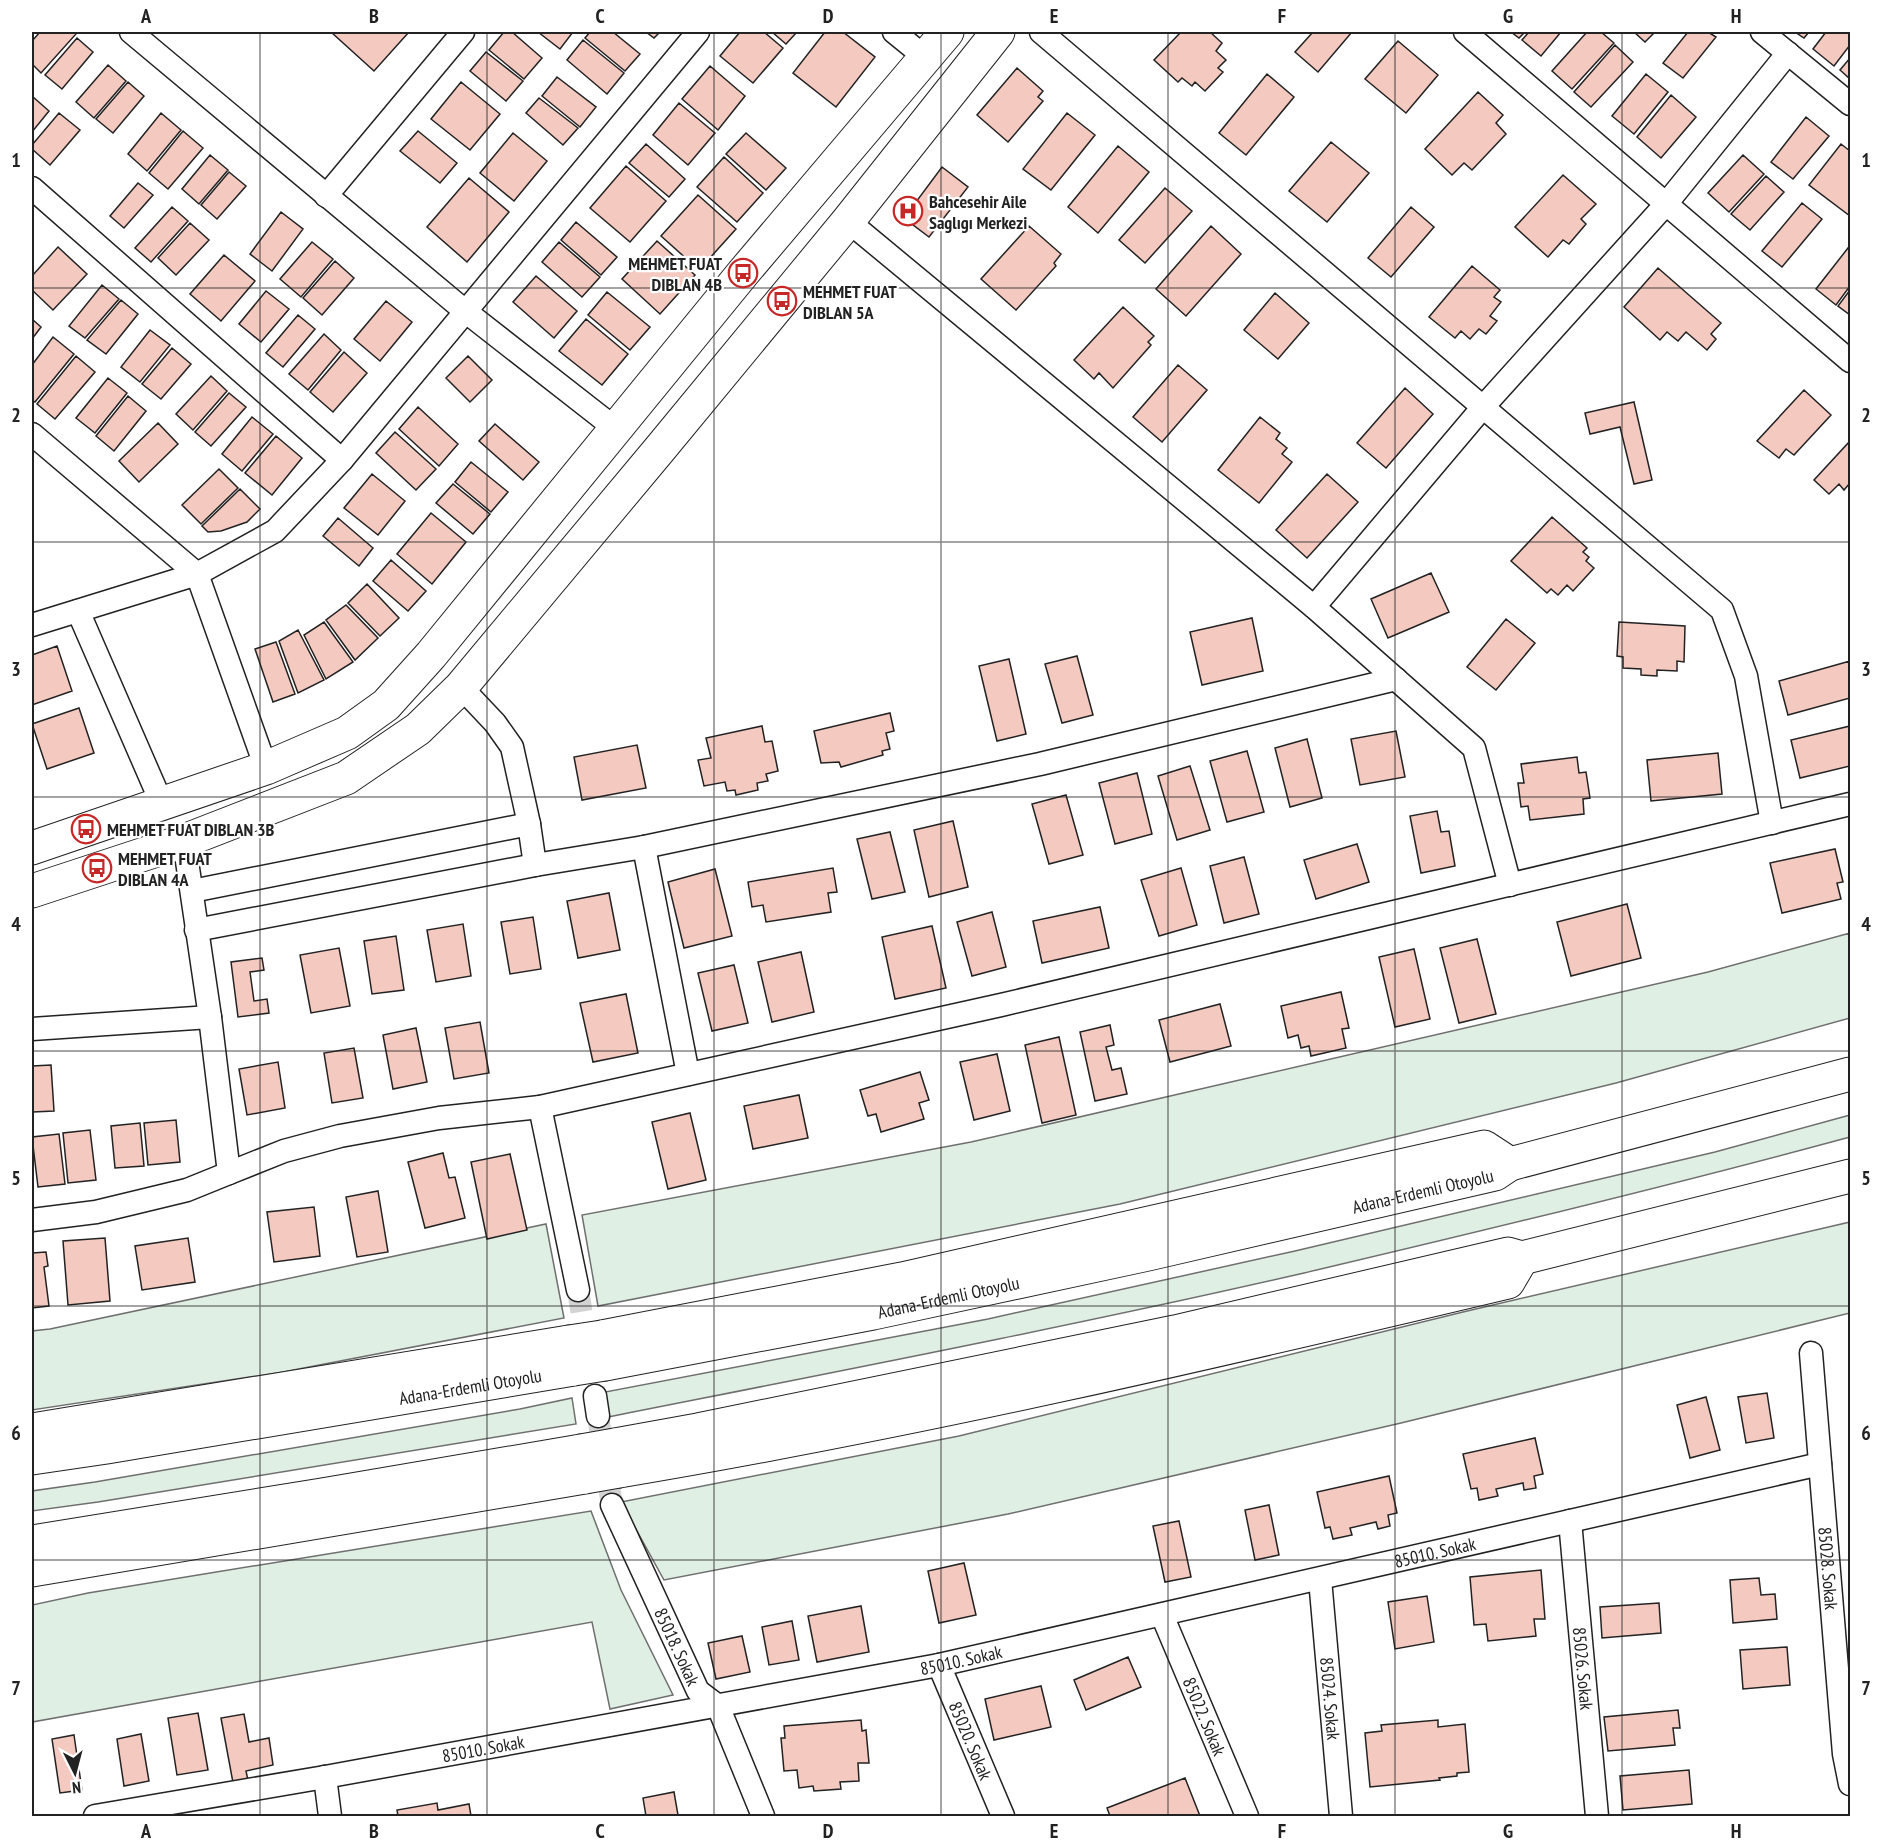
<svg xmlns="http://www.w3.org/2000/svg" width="1882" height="1848" font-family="'PT Sans Narrow',sans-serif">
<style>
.green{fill:#e0efe3;stroke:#6f6f6f;stroke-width:1.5}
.building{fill:#f3c9c0;stroke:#222;stroke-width:1.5}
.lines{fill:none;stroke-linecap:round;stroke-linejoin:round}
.minor-tunnel{stroke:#d3d3d3;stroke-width:22;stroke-dasharray:22 11;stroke-linecap:butt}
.minor-casing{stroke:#222;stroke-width:25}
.secondary-casing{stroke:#222;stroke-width:35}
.motorway-casing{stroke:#222;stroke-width:35}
.minor{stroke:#fff;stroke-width:22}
.secondary{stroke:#fff;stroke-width:33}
.motorway{stroke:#fff;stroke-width:33}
.motorway-bridge-casing{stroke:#222;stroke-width:35;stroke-linecap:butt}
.motorway-bridge{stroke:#fff;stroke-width:33}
.grid{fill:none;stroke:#222;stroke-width:1.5;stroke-opacity:0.55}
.labels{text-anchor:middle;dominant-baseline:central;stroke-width:4.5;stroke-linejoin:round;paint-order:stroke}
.poi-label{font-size:18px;font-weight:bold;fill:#222;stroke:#fff;text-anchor:start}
.street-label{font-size:18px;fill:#222;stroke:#fff}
.neatline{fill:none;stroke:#222;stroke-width:2}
.grid-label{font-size:20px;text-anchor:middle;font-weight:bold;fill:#222}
</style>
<rect width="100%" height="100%" fill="#fff"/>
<path class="green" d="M1850,933v85l-234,65 -496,121 -522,102 -16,-91 389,-73 737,-170z
M1850,1115v22c-181,49 -363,93 -546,136 -231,53 -464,98 -696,144l-3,-25 383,-73 307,-68 420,-99z
M1850,1222v91l-449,110 -393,91 -344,66 -43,-78 338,-66 504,-124z
M546,1224l18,94 -281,54 -251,38v-79l18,-2z
M572,1398l4,26 -478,78 -66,9v-20l63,-9 425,-73z
M591,1511l30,79 52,105 -63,14 -18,-87 -560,100v-117l56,-12z"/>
<path class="building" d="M40,32h33l3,2 -35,39 -9,-9v-23z
M331,32h78l-35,39z
M504,32h8l30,26 -18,21 -35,-29z
M538,32h35l-13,17z
M590,32h23l27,22 -15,17 -40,-33z
M646,32h14l-6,6z
M740,32h24l19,16 -30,35 -33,-27z
M772,32h25l-11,12z
M825,32h18l32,25 -39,50 -43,-34z
M1181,32h29l12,11 -6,8 10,9 -8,8 5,4 -18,19 -10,-9 -3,4 -10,-8 -4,4 -24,-22z
M1313,32h39l-34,40 -23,-20z
M1511,32h14l-6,6z
M1529,32h32l-20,24 -19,-16z
M1587,32h14l13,11 -42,46 -20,-18z
M1634,32h21l-10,10z
M1688,32h20l8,5 -33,41 -20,-15z
M1795,32h14l-5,6z
M1826,32h24v13l-16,21 -21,-17z
M77,38l16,14 -31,37 -17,-14z
M583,40l41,33 -17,21 -40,-34z
M1398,41l40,34 -32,38 -41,-34z
M1615,45l18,17 -42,45 -17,-15z
M486,52l37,29 -17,20 -36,-30z
M1850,58v21l-10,-9z
M108,65l18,16 -32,37 -18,-16z
M710,66l35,30 -27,34 -36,-31z
M1017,68l26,23 -5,6 5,4 -35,41 -31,-27z
M1267,74l27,23 -48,58 -27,-22z
M1646,74l22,18 -34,42 -22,-18z
M557,77l39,30 -16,20 -38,-31z
M128,82l16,14 -31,37 -17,-14z
M461,82l39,32 -30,36 -39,-31z
M1478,92l25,23 -7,8 10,11 -34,36 -8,-7 -12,12 -27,-26z
M1671,95l25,22 -35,41 -24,-21z
M32,96l17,15 -17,21z
M539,98l39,30 -15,17 -37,-32z
M679,103l36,30 -27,32 -35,-30z
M59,113l21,17 -30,35 -18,-16v-4z
M161,113l20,17 -34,41 -19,-17z
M1067,113l28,22 -44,55 -28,-21z
M1806,117l23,19 -36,43 -22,-17z
M183,131l20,17 -35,41 -19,-16z
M418,131l39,32 -17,20 -40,-32z
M513,133l34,28 -33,40 -34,-28z
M746,133l40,35 -20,22 -40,-36z
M1331,142l38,31 -42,49 -38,-31z
M646,144l39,35 -16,18 -40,-34z
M1841,144l9,7v65l-41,-31z
M1118,146l31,26 -51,61 -30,-26z
M210,155l18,15 -29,34 -17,-15z
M1743,155l21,19 -35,38 -21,-19z
M724,157l39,36 -26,29 -40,-35z
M626,166l40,35 -36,41 -40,-34z
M942,167l26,20 -39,50 -25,-19z
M229,172l17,14 -29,33 -16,-14z
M1563,175l33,29 -15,15 5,5 -17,20 -6,-4 -15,17 -33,-30z
M1766,176l18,16 -34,38 -19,-16z
M469,178l40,34 -42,50 -40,-35z
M138,183l15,12 -29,33 -14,-12z
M1165,188l27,23 -47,52 -26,-23z
M698,195l38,34 -37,41 -38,-34z
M1802,203l20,16 -40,48 -20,-16z
M172,207l16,14 -37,41 -16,-14z
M1411,207l23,20 -43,50 -23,-19z
M281,212l22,17 -31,42 -22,-17z
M576,222l41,35 -16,18 -40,-35z
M190,223l19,17 -33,35 -18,-17z
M1029,226l32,28 -7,9 2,3 -40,44 -35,-31z
M1211,226l30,28 -55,62 -30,-27z
M657,241l38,34 -35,39 -38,-35z
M312,242l21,17 -32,38 -21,-18z
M559,242l41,35 -18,20 -40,-35z
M58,247l29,27 -34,36 -21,-20v-14z
M1848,248l2,1v37l-14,19 -20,-16z
M224,255l31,26 -34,40 -31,-27z
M335,261l19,17 -32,37 -19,-17z
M1472,266l28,24 -6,7 7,5 -11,14 7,5 -11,13 -7,-5 -9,10 -9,-8 -6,7 -26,-21z
M1658,268l63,55 -10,11 5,5 -9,11 -21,-18 -8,9 -11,-9 -7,8 -36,-33z
M536,276l41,35 -23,27 -41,-36z
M102,285l17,14 -34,39 -16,-12z
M1850,290v25l-12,-9z
M266,291l23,18 -28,33 -22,-18z
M607,292l43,35 -20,23 -42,-35z
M1275,293l34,30 -31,36 -34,-29z
M121,300l17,14 -32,40 -19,-14z
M386,301l26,21 -32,39 -26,-22z
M1123,307l31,29 -6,6 3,3 -38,43 -14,-15 -5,6 -20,-19z
M298,315l17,14 -32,38 -17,-14z
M32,319l9,8 -9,12z
M586,319l42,35 -26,31 -43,-34z
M150,330l20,15 -30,37 -19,-15z
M324,334l17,16 -33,40 -19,-16z
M53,337l21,17 -39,48 -3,-2v-35z
M172,348l19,16 -30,35 -19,-15z
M344,352l23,21 -34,39 -23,-20z
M76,356l19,16 -40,47 -18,-15z
M468,356l24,24 -22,22 -24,-24z
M1178,365l29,25 -45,52 -29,-25z
M211,376l16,15 -34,39 -17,-16z
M108,378l19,15 -32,40 -19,-15z
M1405,388l28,26 -47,54 -29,-25z
M1804,390l27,25 -37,40 -8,-6 -7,9 -22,-17z
M229,393l17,14 -35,39 -16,-14z
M128,396l18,15 -32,40 -18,-15z
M1634,402l18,78 -18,4 -14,-57 -30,7 -5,-21z
M418,407l40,37 -19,22 -40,-37z
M252,417l21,17 -31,37 -20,-17z
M1260,417l20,16 -4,6 11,9 -5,6 10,8 -33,41 -41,-33z
M158,423l20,21 -39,38 -20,-21z
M495,424l44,38 -16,18 -44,-39z
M395,432l41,37 -20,21 -40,-37z
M276,436l26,22 -30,37 -27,-22z
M1850,441v42l-6,7 -5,-6 -10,10 -15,-14z
M471,462l37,30 -17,20 -36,-30z
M219,469l19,19 -37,36 -19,-19z
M372,474l33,27 -27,34 -34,-27z
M1327,474l31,28 -51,56 -31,-28z
M453,484l37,30 -17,20 -37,-31z
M240,489l20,20 -13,13 -26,9 -13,1 -6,-6z
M431,513l35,29 -34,42 -35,-30z
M1552,517l35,31 -4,4 6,5 -3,4 8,7 -21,23 -6,-6 -9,10 -7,-6 -4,4 -36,-32z
M338,518l35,30 -14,18 -36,-30z
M391,560l35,31 -18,20 -35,-30z
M1431,573l18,39 -61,26 -17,-39z
M367,584l32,34 -19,18 -32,-33z
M346,605l32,33 -23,22 -29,-40z
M1252,618l11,53 -61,14 -12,-53z
M1506,619l29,24 -39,47 -29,-23z
M324,622l29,40 -27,17 -22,-44z
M1619,622l66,4 -1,36 -7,-1v10l-20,-1v6l-16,-1v-6l-18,-1v-11l-6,-1z
M298,630l26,50 -26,13 -19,-52z
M276,642l19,52 -22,8 -18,-53z
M57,646l15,45 -40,14v-50z
M1077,656l16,59 -31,8 -17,-59z
M1009,659l17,75 -29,7 -18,-75z
M1850,661v37l-62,17 -9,-34z
M79,708l15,45 -47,16 -15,-45z
M890,713l4,18 -8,2 4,16 -8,2 1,4 -42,12 -2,-5 -18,1 -7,-32z
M762,726l3,16 7,-1 6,30 -12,3 2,7 -11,2 1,7 -22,5 -1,-5 -8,1 -2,-9 -21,4 -6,-26 13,-2 -5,-20z
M1850,726v40l-50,12 -9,-38z
M1396,731l9,46 -45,8 -9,-46z
M1307,739l15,59 -32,9 -15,-59z
M637,745l9,43 -64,12 -8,-43z
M1247,751l17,61 -37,10 -17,-61z
M1718,753l4,41 -71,7 -4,-41z
M1577,757l2,16 7,-1 4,26 -7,1 1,15 -54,6 -2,-14 -7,1 -3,-24h6l-3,-19z
M1190,766l20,64 -33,10 -19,-64z
M1137,773l15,61 -37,10 -16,-61z
M1066,795l17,60 -34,9 -17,-60z
M1437,811l4,21 8,-1 6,35 -34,7 -11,-57z
M953,821l15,66 -39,10 -15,-67z
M890,832l15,60 -33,7 -15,-60z
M1357,844l12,38 -53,17 -12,-39z
M1835,849l8,33 -6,1 4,16 -59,14 -12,-50z
M1244,857l15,57 -35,9 -14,-57z
M833,868l4,24 -9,1 3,19 -65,10 -3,-17 -11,2 -4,-25z
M1181,868l16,57 -38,11 -18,-56z
M715,869l17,67 -48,12 -16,-66z
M609,893l11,57 -42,8 -11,-57z
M1627,904l14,54 -70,18 -14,-54z
M1100,907l9,41 -67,15 -9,-42z
M992,912l14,55 -34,9 -15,-54z
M533,917l8,52 -31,5 -9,-52z
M463,924l8,52 -35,6 -9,-52z
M932,926l14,62 -51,11 -13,-62z
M396,936l8,54 -32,4 -8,-53z
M1477,939l19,75 -37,9 -19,-75z
M339,948l11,58 -39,7 -11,-58z
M1414,949l16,70 -35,8 -16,-70z
M801,952l13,60 -42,10 -14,-60z
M262,958l2,12 -14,2 4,29 13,-2 2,14 -31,4 -7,-55z
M734,965l14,58 -36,8 -14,-58z
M1341,992l8,36 -7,1 4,19 -35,8 -2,-10 -8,2 -3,-13 -10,3 -7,-32z
M626,994l12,59 -45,9 -13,-59z
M1220,1004l11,42 -61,16 -11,-42z
M480,1022l9,51 -35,6 -9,-51z
M1110,1025l4,20 -8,2 6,23 9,-2 6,26 -32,7 -15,-69z
M416,1028l11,54 -34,7 -10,-54z
M1059,1037l17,78 -34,8 -17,-78z
M354,1048l9,50 -31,5 -8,-50z
M997,1054l13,57 -36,9 -14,-58z
M278,1062l7,46 -38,7 -8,-46z
M51,1065l3,46 -21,1 -1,-46z
M920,1072l9,28 -10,3 5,16 -43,13 -5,-18 -8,2 -8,-26z
M799,1095l9,43 -55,11 -9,-43z
M690,1113l16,67 -38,9 -16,-67z
M176,1120l4,42 -32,3 -4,-42z
M140,1123l4,43 -29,2 -4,-42z
M90,1130l6,50 -28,3 -5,-50z
M59,1134l6,50 -27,3 -6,-50z
M443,1153l6,25 6,-1 10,41 -40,10 -17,-66z
M510,1154l17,76 -40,9 -16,-77z
M378,1191l10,61 -31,5 -11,-60z
M314,1207l6,49 -46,6 -7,-50z
M105,1238l5,63 -42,4 -5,-64z
M188,1238l7,44 -53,8 -7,-44z
M46,1252l2,14 -4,1 5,39 -17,2v-55z
M1767,1393l7,45 -28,5 -8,-46z
M1706,1397l14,53 -30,8 -13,-53z
M1535,1438l8,36 -9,2 2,12 -12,2 -1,-7 -27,6 2,7 -19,4 -2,-12 -6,1 -8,-35z
M1389,1476l8,37 -9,2 2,11 -12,3 -2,-7 -26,6 2,7 -19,4 -3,-12 -5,1 -8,-36z
M1269,1505l10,50 -24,5 -10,-50z
M1179,1521l12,56 -26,5 -12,-56z
M964,1563l12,52 -37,8 -11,-52z
M1541,1570l4,49h-11l2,17 -48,5 -2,-17 -12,1 -4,-48z
M1759,1578l2,17 14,-1 2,25 -44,4 -3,-43z
M1427,1596l7,46 -39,7 -7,-47z
M1659,1603l2,30 -59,5 -2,-31z
M861,1606l8,46 -52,10 -9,-46z
M792,1621l7,39 -30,5 -7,-38z
M742,1636l8,36 -34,7 -8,-36z
M1787,1647l3,38 -47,4 -3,-39z
M1128,1657l13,30 -55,23 -12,-30z
M1041,1686l10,41 -57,13 -9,-41z
M1678,1710l2,18h-7l2,17 -67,6 -4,-34z
M198,1713l10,57 -31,5 -9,-57z
M244,1714l5,28 20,-4 4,27 -27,6 3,14 -15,3 -13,-70z
M861,1720l1,11 4,-1 3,33h-11l1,18 -19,1 1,7 -27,2 -1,-5 -14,2 -2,-18 -13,1 -3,-33h4l-1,-12z
M1438,1720v7l27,-3 4,48 -12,1v3l-18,2 1,2 -70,7 -5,-54 17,-2 -1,-6z
M141,1734l8,47 -25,5 -7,-47z
M74,1735l8,55 -22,3 -8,-54z
M1689,1770l3,34 -69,6 -3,-34z
M1185,1778l15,38h-90l-3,-8z
M674,1792l4,23 -32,1 -3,-18z
M437,1803l1,7 31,-6 2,12h-73l-1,-6z"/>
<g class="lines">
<path class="minor-tunnel" d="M578,1290l17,106
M598,1416l14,89"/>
<g class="minor-casing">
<g id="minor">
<path d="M131,32l334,279 151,118"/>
<path d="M894,32l32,26"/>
<path d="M1041,32l681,578 24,66 26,147"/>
<path d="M1465,32l385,329"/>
<path d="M1762,32l88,72"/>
<path d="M32,188l310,272"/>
<path d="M326,196l137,-164"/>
<path d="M848,221l466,386 160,141 36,137"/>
<path d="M32,434l165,140 69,194"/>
<path d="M1314,607l169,-200 183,-203 122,-151"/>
<path d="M78,611l84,193"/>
<path d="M32,625l165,-51 78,-43 67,-71 356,-428"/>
<path d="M461,687l34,36 17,24 17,77 6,41"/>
<path d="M184,841l26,176 19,156 55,-22 56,-15 99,-18 101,-11 461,-102 849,-201"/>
<path d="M644,847l44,227"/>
<path d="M192,891l337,-67"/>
<path d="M196,930l339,-65 109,-18 396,-83 356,-85"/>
<path d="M32,1029l178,-12"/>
<path d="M540,1107l38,183"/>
<path d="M32,1220l64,-8 91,-22 42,-17"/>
<path id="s1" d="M1811,1353l33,401 6,30"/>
<path d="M595,1396l3,20"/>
<path id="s2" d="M612,1505l86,186 20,15 45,110"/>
<path id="s3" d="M1570,1521l27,295"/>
<path id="s4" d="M1320,1579l21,237"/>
<path id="s5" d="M1162,1615l85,201"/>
<path id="s6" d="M939,1665l64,151"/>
<path d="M325,1777l5,39"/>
<path id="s7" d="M95,1816l230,-39 614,-112 881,-201"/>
</g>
</g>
<g class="secondary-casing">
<path id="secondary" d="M32,848l234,-80 81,-35 39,-28 45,-50 312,-382 204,-241
M32,891l152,-50 162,-63 72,-49 43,-42 198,-237 189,-229 150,-189"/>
</g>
<g class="motorway-casing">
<g id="motorway">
<path d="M602,1337l300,-58 582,-132 26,17"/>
<path id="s8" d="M605,1364l268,-51 275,-59 347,-80 15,-10 340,-90"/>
<path d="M32,1430l537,-88"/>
<path d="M615,1445l83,-15 477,-98 333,-78 14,4 328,-82"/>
<path id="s9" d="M32,1458l75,-11 467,-78"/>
<path d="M619,1471c299,-50 595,-119 889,-189l14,-24"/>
<path d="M32,1542l290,-47 259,-44"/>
<path d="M32,1570l553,-93"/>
</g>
</g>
<use href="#minor" class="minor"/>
<use href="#secondary" class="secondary"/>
<use href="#motorway" class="motorway"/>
<g class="motorway-bridge-casing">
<path id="motorway-bridge" d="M569,1342l33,-5
M574,1369l31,-5
M581,1451l34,-6
M585,1477l34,-6"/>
</g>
<use href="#motorway-bridge" class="motorway-bridge"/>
</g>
<path class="grid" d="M260,32v1784M487,32v1784M714,32v1784M941,32v1784M1168,32v1784M1395,32v1784M1622,32v1784M32,288h1818M32,542h1818M32,797h1818M32,1051h1818M32,1306h1818M32,1560h1818"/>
<defs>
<g id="hospital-ring" transform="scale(1.5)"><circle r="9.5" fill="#fff" stroke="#c62828" stroke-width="1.5"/><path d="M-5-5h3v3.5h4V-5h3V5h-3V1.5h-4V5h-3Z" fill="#c62828"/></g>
<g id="bus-ring" transform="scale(1.5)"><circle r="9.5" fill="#fff" stroke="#c62828" stroke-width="1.5"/><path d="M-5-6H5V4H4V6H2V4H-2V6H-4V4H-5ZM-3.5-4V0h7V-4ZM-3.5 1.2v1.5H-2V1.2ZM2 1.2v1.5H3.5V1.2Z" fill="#c62828"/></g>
</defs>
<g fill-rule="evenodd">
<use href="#hospital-ring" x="908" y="211"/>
<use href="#bus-ring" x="743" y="273"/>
<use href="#bus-ring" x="782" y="301"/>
<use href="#bus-ring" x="86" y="829"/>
<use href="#bus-ring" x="97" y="868"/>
</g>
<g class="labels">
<g class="poi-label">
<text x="929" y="201">Bahcesehir Aile<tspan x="929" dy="21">Saglıgı Merkezi</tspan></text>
<text x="722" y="263" text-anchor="end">MEHMET FUAT<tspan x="722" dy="21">DIBLAN 4B</tspan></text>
<text x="803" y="291">MEHMET FUAT<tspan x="803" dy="21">DIBLAN 5A</tspan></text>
<text x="107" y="829">MEHMET FUAT DIBLAN 3B</text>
<text x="118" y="858">MEHMET FUAT<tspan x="118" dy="21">DIBLAN 4A</tspan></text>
</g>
<g class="street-label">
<text stroke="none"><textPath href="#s8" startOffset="836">Adana-Erdemli Otoyolu</textPath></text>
<text stroke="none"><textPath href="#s8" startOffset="350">Adana-Erdemli Otoyolu</textPath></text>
<text stroke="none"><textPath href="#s9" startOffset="444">Adana-Erdemli Otoyolu</textPath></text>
<text stroke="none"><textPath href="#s7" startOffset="1366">85010. Sokak</textPath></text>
<text stroke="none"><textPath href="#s1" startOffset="216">85028. Sokak</textPath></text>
<text stroke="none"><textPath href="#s2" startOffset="156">85018. Sokak</textPath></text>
<text stroke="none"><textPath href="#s7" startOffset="880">85010. Sokak</textPath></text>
<text stroke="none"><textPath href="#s3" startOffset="148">85026. Sokak</textPath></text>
<text stroke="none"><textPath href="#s4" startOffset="120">85024. Sokak</textPath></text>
<text stroke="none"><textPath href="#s5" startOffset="110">85022. Sokak</textPath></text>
<text stroke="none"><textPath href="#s6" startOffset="82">85020. Sokak</textPath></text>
<text stroke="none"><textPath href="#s7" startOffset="394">85010. Sokak</textPath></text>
</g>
</g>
<rect width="1882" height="1848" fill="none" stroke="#ffffff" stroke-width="66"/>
<g transform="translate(75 1773) rotate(174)" stroke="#ffffff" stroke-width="4.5" paint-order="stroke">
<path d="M0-4.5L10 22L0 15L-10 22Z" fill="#222222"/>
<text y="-9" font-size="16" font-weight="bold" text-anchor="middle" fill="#222222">N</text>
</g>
<rect x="33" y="33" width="1816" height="1782" class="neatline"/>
<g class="grid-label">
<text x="146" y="23">A</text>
<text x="374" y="23">B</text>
<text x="600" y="23">C</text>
<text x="828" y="23">D</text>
<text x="1054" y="23">E</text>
<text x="1282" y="23">F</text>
<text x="1508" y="23">G</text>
<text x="1736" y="23">H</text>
<text x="16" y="167">1</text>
<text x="1866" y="167">1</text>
<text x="16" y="422">2</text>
<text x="1866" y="422">2</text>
<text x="16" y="676">3</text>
<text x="1866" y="676">3</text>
<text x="16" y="931">4</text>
<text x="1866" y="931">4</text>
<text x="16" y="1185">5</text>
<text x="1866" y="1185">5</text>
<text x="16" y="1440">6</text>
<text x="1866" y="1440">6</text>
<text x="16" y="1695">7</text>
<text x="1866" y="1695">7</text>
<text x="146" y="1838">A</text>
<text x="374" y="1838">B</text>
<text x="600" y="1838">C</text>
<text x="828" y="1838">D</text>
<text x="1054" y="1838">E</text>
<text x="1282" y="1838">F</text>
<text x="1508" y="1838">G</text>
<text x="1736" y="1838">H</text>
</g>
</svg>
